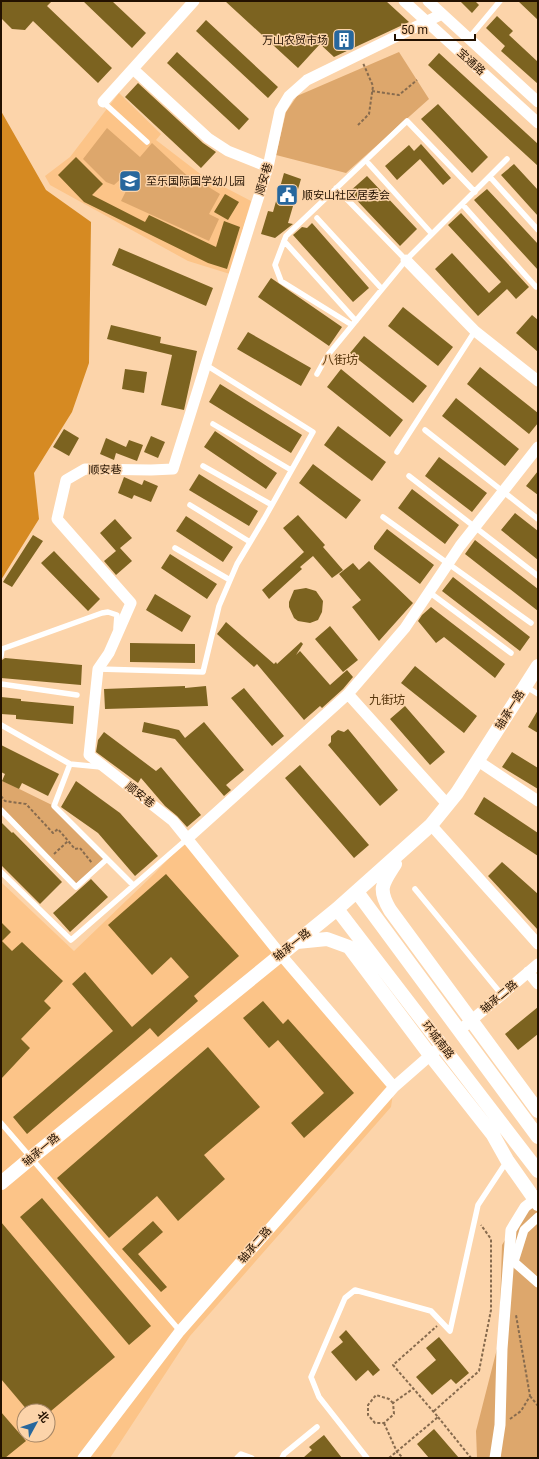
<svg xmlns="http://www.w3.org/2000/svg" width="539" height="1459" font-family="Roboto,'Noto Sans SC',sans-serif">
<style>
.built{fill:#fcc488;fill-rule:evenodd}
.green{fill:#dda76c}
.forest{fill:#d68a22}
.building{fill:#7c6320}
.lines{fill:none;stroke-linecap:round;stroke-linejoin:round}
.path{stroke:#876b4e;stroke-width:2;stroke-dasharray:3 2;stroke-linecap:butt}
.service{stroke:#fff;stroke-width:5.5}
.pedestrian{stroke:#fff;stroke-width:9}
.minor{stroke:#fff;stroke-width:11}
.tertiary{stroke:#fff;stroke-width:14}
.labels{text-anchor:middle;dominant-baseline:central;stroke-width:3;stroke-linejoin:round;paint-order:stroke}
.poi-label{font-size:11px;fill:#231100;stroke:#fcd4aa;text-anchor:start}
.street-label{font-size:11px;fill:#231100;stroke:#fcd4aa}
.neighbourhood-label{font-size:12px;fill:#58370d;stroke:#fcd4aa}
</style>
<rect width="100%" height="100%" fill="#fcd4aa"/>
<path class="built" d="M119,93l42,41 -5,6 47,36 48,25 -21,73 -42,-13 -138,-76 -5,-9 25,-19z
M187,839l207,248 -3,20 -201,229 -80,122h-109v-576l73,69 81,-78zM24,1411h24v24h-24z"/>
<path class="green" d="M399,52l30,47 -83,74 -70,-18 10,-43 11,-16z
M107,128l33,29 12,-14 44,41 3,-3 21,13 -11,20 10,5 -10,22 -88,-40 7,-14 -4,-5v-6l-10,9 -8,-3 -23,-23z
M1,780l53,26 53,53 -31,28 -75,-77z
M538,1187v271h-61l-1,-27 23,-90 3,-96z"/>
<path class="forest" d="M1,111l45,79 45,32 -2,141 -17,49 -38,61 5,46 -38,61z"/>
<path class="building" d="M1,1h51l-5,5 65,62 -14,15 -65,-62 -8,9 -13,-1 -11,-11z
M83,1h29l34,32 -14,15z
M225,1h161l23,21 -75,35 -14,-13 -22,24z
M460,1h15l4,4 -7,8z
M518,1h20v19z
M497,16l16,15 -4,4 29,27v22l-37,-33 4,-5 -19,-18z
M206,20l72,67 -10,11 -72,-67z
M177,52l72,67 -10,11 -72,-67z
M439,53l99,91v22l-110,-101z
M138,83l65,60 13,9 -15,16 -76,-71z
M438,104l50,53 -16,16 -51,-54z
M421,144l30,34 -8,7 -23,-26 -23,21 -12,-14 24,-21 5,6z
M76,157l27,27 -11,11 53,27 4,-7 67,32 8,-26 16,6 -13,42 -19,-6 -124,-61 -26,-27z
M514,164l24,26v26l-37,-41z
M284,173l17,6 -13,44 5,1 -18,14 -14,-4 7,-23 5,1z
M367,176l50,53 -17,17 -51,-54z
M487,189l51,55v26l-64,-70z
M225,194l14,8 -11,18 -14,-8z
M461,213l68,74 -13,12 -9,-10 -29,27 -43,-47 17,-16 37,40 12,-11 -53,-57z
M312,223l57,65 -16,14 -60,-67 9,-8 5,1z
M119,248l94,40 -7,18 -94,-41z
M271,278l71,49 -13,19 -71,-49z
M403,307l50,40 -15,19 -50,-40z
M532,315l6,5v32l-22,-19z
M111,325l50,12 -1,6 37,8 -13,59 -23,-5 11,-50 -65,-16z
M248,332l63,36 -10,18 -64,-37z
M364,336l63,50 -14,17 -63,-50z
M480,367l58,46v10l-9,11 -62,-50z
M125,369l22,3 -3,21 -22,-4z
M341,369l62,51 -13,17 -63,-50z
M220,384l82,51 -11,18 -82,-51z
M456,398l63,51 -14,17 -63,-50z
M338,426l48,36 -14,19 -48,-36z
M64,429l15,9 -10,18 -16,-9z
M215,431l62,42 -11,16 -62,-42z
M151,436l14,6 -7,16 -14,-6z
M106,438l20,9 3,-7 14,5 -6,16 -21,-8 -2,7 -14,-6z
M439,457l48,36 -15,19 -47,-36z
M313,464l48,36 -15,19 -47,-36z
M538,471v24l-12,-9z
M199,474l59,37 -9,15 -60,-36z
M124,477l18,8 2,-5 14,6 -7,16 -17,-7 -2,4 -14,-6z
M412,489l47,36 -14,19 -47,-36z
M515,513l23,18v29l-37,-30z
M298,515l27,30 -2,2 20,23 -11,8 -19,-22 -13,11 2,2 -33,30 -7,-9 42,-38 -21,-24z
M186,516l47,31 -10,15 -47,-31z
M115,519l17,19 -12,10 12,13 -16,14 -12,-14 12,-10 -16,-18z
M387,529l47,36 -14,19 -46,-35v-3z
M33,535l10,6 -31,46 -9,-5z
M475,540l63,49v22l-73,-57z
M54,551l46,48 -12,12 -47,-48z
M170,554l47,30 -10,15 -46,-31z
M369,561l44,42 -34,38 -27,-34 9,-7 -22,-26 14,-11 6,7z
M453,577l77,60 -10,14 -78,-60z
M306,588l10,3 7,10 -1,11 -4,8 -8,3 -12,-2 -4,-3 -5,-11v-5l5,-12z
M155,594l36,22 -9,16 -36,-22z
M431,607l74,57 -10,14 -51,-41 -8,6 -18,-22 4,-6z
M226,622l48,42 2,-2 1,2 24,-22 2,2 -7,11 4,-4 30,34 17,-15 6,7 -10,12 -21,19 -2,-2 -16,14 -47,-56 -3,3 -37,-33z
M330,626l28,34 -15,12 -28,-33z
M130,643l65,1v19l-65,-1z
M5,658l77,7 -1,20 -80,-7 1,-18z
M415,666l62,50 -13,17 -63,-50z
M185,686v2l21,-2 2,20 -103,3 -1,-20z
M244,688l40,48 -12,10 -41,-48z
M1,697l20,2v2l53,5 -1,18 -57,-5v-4l-15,-1z
M405,706l40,46 -15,13 -40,-46z
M538,710v23l-10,-6z
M144,722l35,8 6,8 19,-16 40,48 -18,15 5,5 -7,6 -49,-57 -33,-7z
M348,729l50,61 -18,16 -52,-61 3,-3v-6l7,-6 6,2z
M104,732l52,39 5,-4 40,48 -14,12 -10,-11 -12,-10 -24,-28 -3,5 -42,-31 2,-12z
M1,745l58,29 -11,22 -26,-13 -3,6 -17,-8 3,-7 -4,-2z
M512,752l26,16v21l-36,-22z
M300,765l69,80 -15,13 -69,-80z
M76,781l44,32 38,43 -23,20 -37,-43 -37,-26z
M484,797l54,36v23l-64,-42z
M1,822l11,11 1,-1 49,50 -22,22 -39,-39z
M502,862l36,32v36l-50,-54z
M166,874l73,82 -45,40 4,5 -40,36 -8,-9 -123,106 -14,-17 100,-86 -41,-47 13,-12 47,55 57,-50 -18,-20 -19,18 -44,-50z
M91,879l17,18 -38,35 -17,-19z
M1,922l10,10 -9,9 10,10 10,-9 41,39 -19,20 7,7 -30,31 9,9 -29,31z
M263,1001l20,23 5,-5 66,74 -50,45 -13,-15 33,-30 -46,-53 -9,8 -26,-30z
M538,1007v27l-20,16 -13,-16z
M208,1047l52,60 -56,48 21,24 -47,42 -21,-25 -48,42 -52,-60z
M42,1198l109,128 -22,19 -109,-128z
M153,1221l10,11 -25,22 29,33 -6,5 -39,-43z
M1,1222l114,135 -64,54h-23l-27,-32z
M346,1330l34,40 -7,6 -5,-6 -12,11 -25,-29 12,-10 -4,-5z
M439,1337l30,36 -13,11 -5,-5 -19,16 -16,-18 20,-17 -10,-12z
M1,1412l25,29 -21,17h-4z
M434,1429l25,29h-30l-12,-14z
M324,1435l18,23h-39l9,-8 -3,-3z"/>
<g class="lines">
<path class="path" d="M372,91l27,4 18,-15
M358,125l11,-11 4,-28 -10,-23
M1,796l4,5 21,3 27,29 5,-4 17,20 5,-1 12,15
M54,854l14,-13
M530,1396l8,10
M393,1403l-4,-4 -13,-4 -8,10v10l7,8h9l10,-9 -1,-11 21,-15
M434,1411l45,-40 12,-61v-71l-10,-14
M438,1417l33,41
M510,1419l11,-8 9,-15 -14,-81
M384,1423l13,29 6,6
M389,1458l49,-41 -45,-52 44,-39"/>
<path class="service" d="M469,38l31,-37
M103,102l44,40
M369,164l63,70
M490,177l48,53
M336,188l70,72
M462,204l74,83 2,-1
M317,218l65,71
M284,241l72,80
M352,325l-71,-44 -6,-16 11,-29 121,-115 68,71
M317,374l10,-18 79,-96 101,-101
M213,424l78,46
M425,430l113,89
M397,452l78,-121
M203,466l69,39
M409,476l129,100
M190,505l60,37
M383,517l148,106
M175,548l55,32
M429,592l82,61
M1,656l1,-7 100,-36 6,-1 9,3 -1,13
M98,669l105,3 16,-66 18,-42 27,-45 49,-87 -107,-67
M1,684l76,11
M525,686l13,8
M1,725l69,39
M101,767l-31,-3 -16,42 79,79
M1,810l75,77 31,-28
M1,872l70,68 116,-101
M415,889l87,106
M1,1123l179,208
M237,1458l4,-4 11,4
M282,1458l2,-4 33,-27
M367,1458l-48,-61 -8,-20 34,-79 10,-8 76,21 19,20 28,-126 29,-44"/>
<path class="pedestrian" d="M538,1217l-14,13 -10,32 24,21"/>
<path class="minor" d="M404,1l134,122
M428,1l110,101
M133,69l75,69 20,13 40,16
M103,102l91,-101
M406,260l69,71 63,50
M348,694l99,110
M478,761l60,40
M431,825l107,119
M187,839l161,-145 57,-66 55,-82 78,-99
M528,972l10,12
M460,1030l78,-66
M394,1087l-113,-132 -108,-134 -84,-66 9,-86 11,-16 22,-50 -74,-84 9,-39 19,-11 66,1 22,-1 95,-302 12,-56 9,-15 18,-16 135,-66
M83,1458l97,-127 214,-244 48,-42
M495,1458l5,-33 2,-76 9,-119 14,-23 9,-7"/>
<path class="tertiary" d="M395,864c-12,19 -18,24 -5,46l148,201
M357,892l181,245
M337,909l201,262
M297,942l30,-3 22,8 81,108 63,80 14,25 31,44
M1,1183l30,-25 306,-249 94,-84 26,-32 81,-127"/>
</g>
<defs>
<g id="building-square" transform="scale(1.15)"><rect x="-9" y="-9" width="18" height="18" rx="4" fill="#27679d" stroke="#fcd4aa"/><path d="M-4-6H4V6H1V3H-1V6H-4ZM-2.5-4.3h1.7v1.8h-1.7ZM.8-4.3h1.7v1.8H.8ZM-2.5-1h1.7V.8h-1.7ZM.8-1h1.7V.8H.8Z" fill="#fff"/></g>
<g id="school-square" transform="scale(1.15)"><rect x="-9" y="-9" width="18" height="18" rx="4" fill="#27679d" stroke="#fcd4aa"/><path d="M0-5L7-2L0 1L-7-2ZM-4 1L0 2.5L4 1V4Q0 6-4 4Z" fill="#fff"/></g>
<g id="civic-square" transform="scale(1.15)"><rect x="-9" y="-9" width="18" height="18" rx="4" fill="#27679d" stroke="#fcd4aa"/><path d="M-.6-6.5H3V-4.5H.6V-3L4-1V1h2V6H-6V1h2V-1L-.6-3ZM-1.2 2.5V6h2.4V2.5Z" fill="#fff"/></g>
</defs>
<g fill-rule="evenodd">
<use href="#building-square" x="344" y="40"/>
<use href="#school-square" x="130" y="181"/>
<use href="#civic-square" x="287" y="195"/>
</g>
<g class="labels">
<g class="poi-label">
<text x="328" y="40" text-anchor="end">万山农贸市场</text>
<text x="146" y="181">至乐国际国学幼儿园</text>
<text x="302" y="195">顺安山社区居委会</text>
</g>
<g class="street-label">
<text transform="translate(471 62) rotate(42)">宝通路</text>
<text transform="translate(264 179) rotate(-74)">顺安巷</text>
<text transform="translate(105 470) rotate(-1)">顺安巷</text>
<text transform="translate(510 710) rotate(-58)">轴承一路</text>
<text transform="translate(140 795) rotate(38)">顺安巷</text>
<text transform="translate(292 945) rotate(-39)">轴承一路</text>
<text transform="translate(499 997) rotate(-40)">轴承二路</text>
<text transform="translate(438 1040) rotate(52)">环城南路</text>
<text transform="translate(41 1150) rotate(-40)">轴承一路</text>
<text transform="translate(255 1245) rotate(-49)">轴承二路</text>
</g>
<g class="neighbourhood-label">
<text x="340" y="360">八街坊</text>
<text x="387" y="700">九街坊</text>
</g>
</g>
<rect width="539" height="1459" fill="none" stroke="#231100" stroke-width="4"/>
<g transform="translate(36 1423) rotate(50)"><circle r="19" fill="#fcd4aa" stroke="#a58666"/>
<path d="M0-3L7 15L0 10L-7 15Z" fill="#27679d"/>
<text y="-6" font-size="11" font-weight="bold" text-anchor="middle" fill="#231100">北</text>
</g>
<path d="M395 34v6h80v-6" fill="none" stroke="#231100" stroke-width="2"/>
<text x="401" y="34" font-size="12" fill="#231100" stroke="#fcd4aa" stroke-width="3" paint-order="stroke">50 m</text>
</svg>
